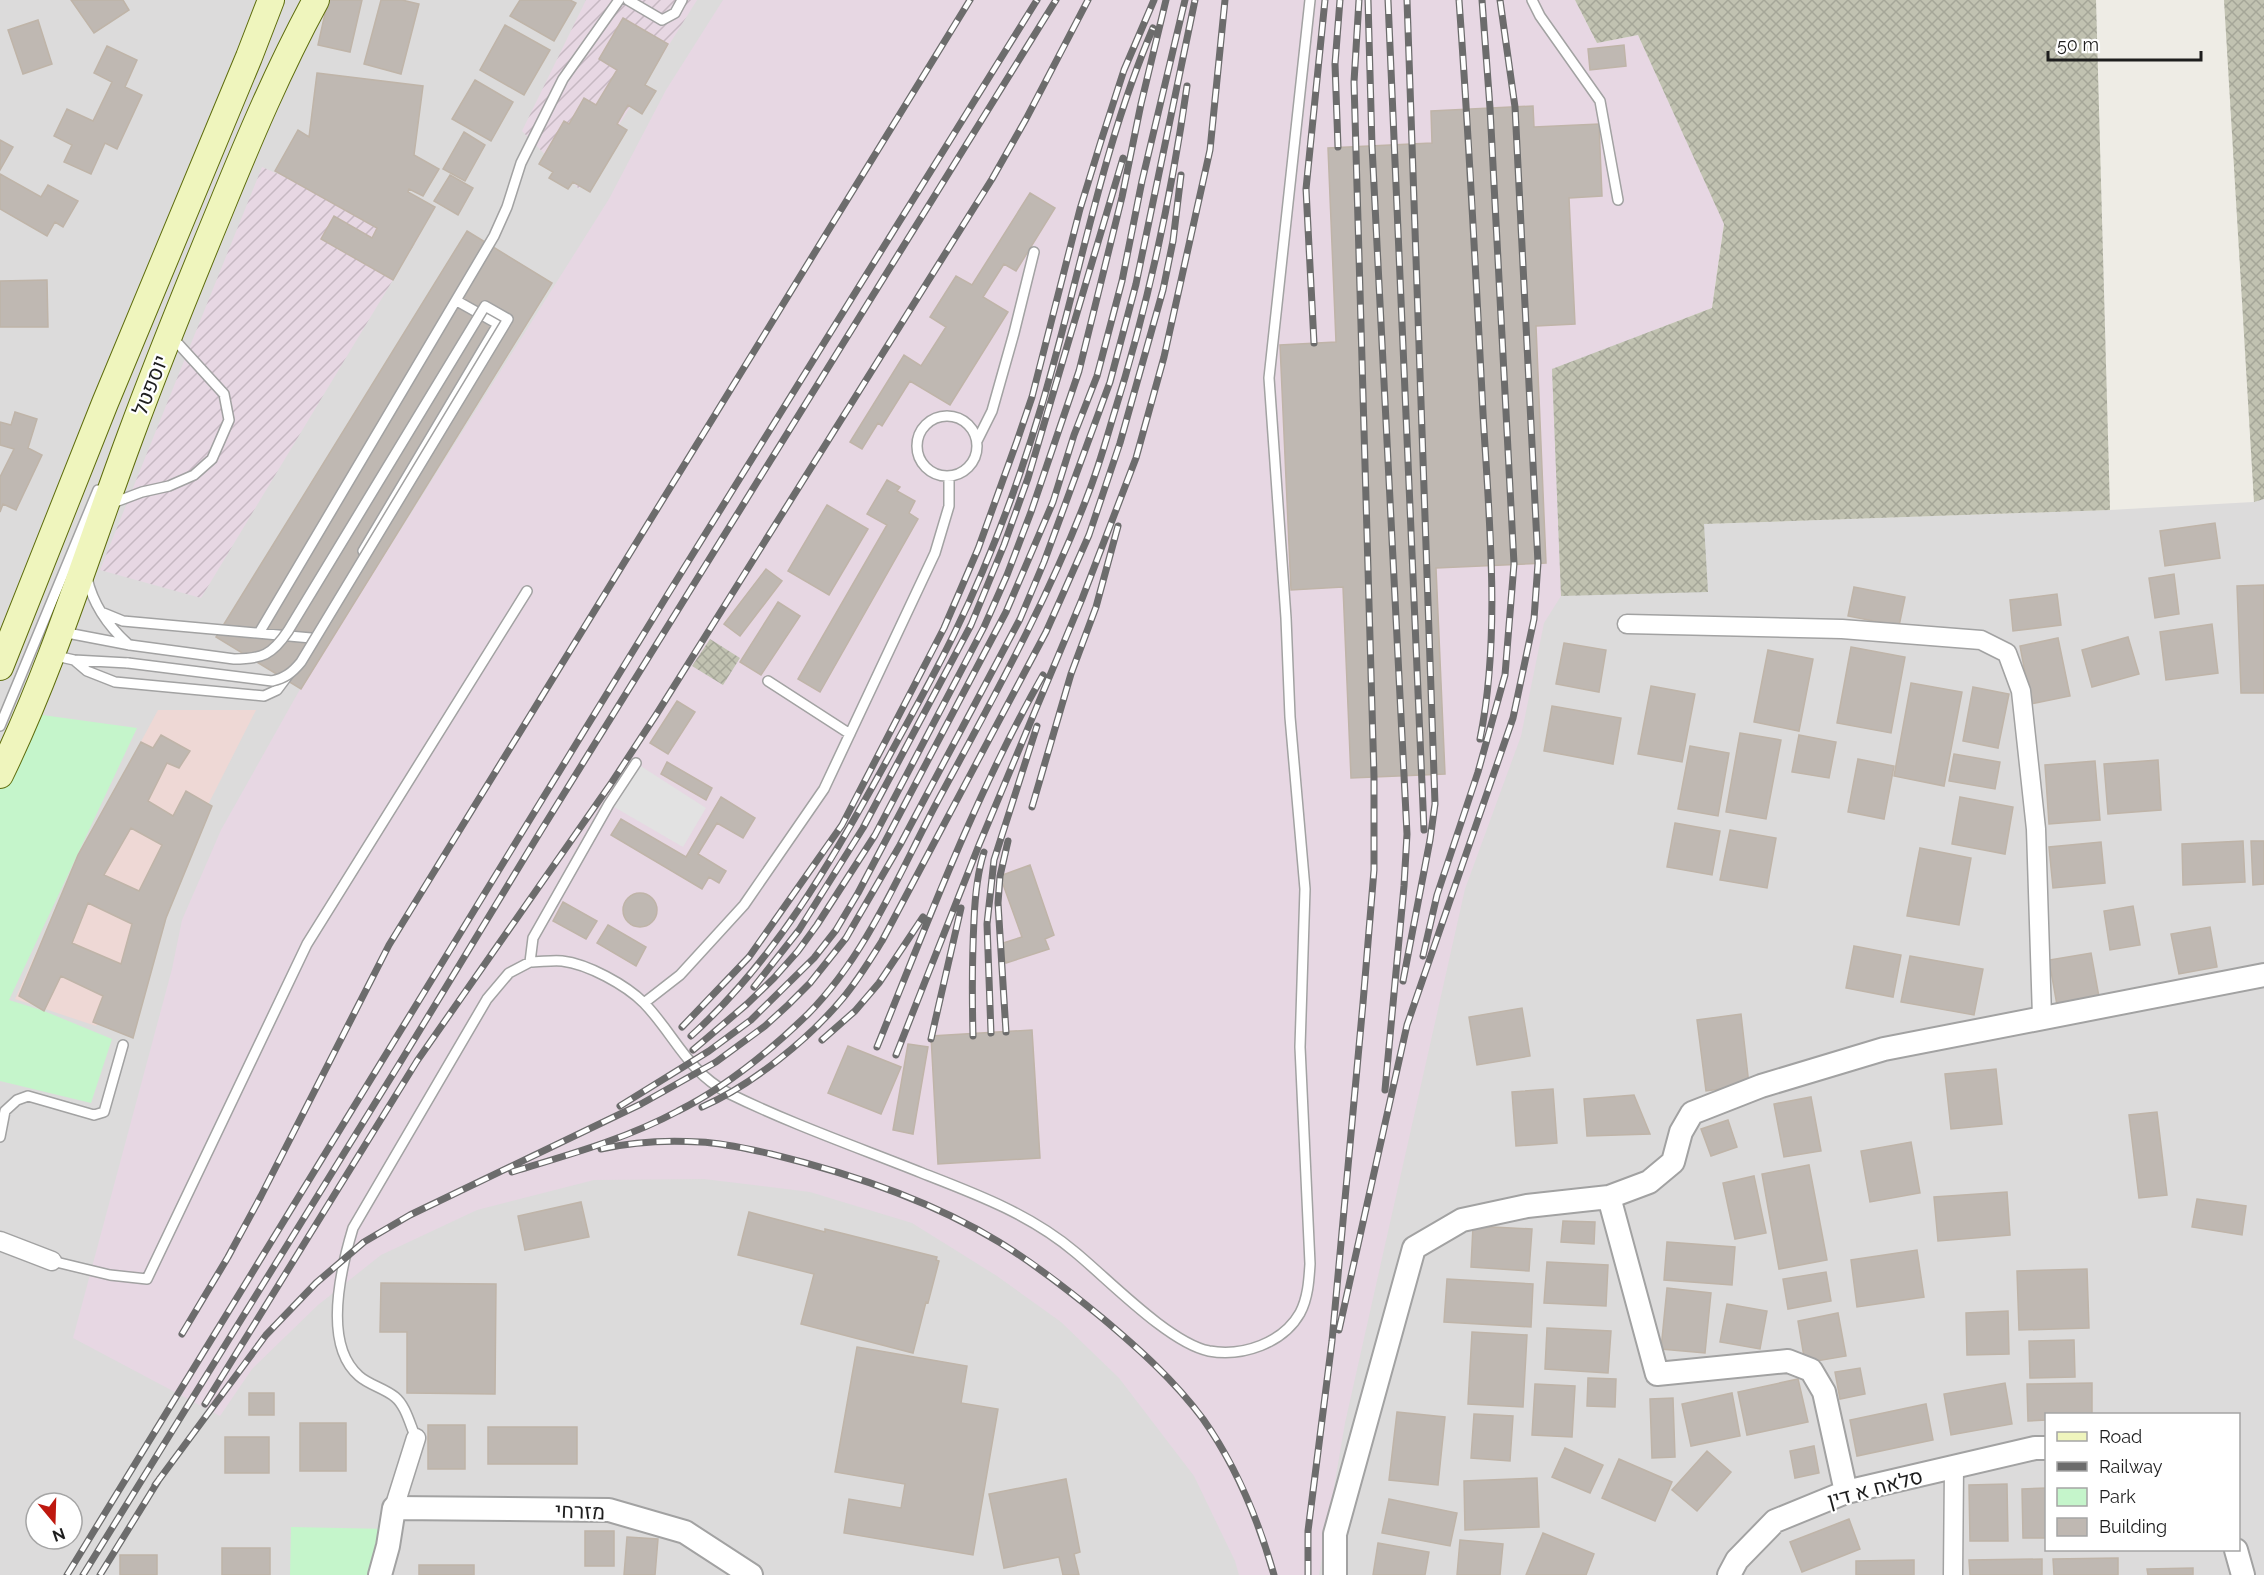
<svg xmlns="http://www.w3.org/2000/svg" width="2264" height="1575" font-family="Raleway,Heebo,sans-serif">
<style>
.residential{fill:#dcdbdb;fill-rule:evenodd}
.commercial{fill:#eed8d5}
.industrial{fill:url(#industrial-furrows)}
.railway{fill:#e7d7e3}
.construction{fill:url(#construction-cross-hatch)}
.park{fill:#c5f5cb}
.parking{fill:#e2e2e2}
.building{fill:#bfb8b2;stroke:#bfb4a8;stroke-width:1.5;fill-rule:evenodd}
.lines{fill:none;stroke-linecap:round;stroke-linejoin:round}
.service-casing{stroke:#a2a2a2;stroke-width:12}
.minor-casing{stroke:#a2a2a2;stroke-width:21}
.tertiary-casing{stroke:#a2a2a2;stroke-width:26}
.secondary-casing{stroke:#5e6d0d;stroke-width:28}
.service{stroke:#fff;stroke-width:9}
.minor{stroke:#fff;stroke-width:18}
.tertiary{stroke:#fff;stroke-width:22}
.secondary{stroke:#eff5bd;stroke-width:26}
.rail-casing{stroke:#6c6c6c;stroke-width:7}
.rail{stroke:#fff;stroke-width:4.5;stroke-dasharray:14;stroke-linecap:butt}
.service-bridge-casing{stroke:#a2a2a2;stroke-width:12;stroke-linecap:butt}
.service-bridge{stroke:#fff;stroke-width:9}
.labels{text-anchor:middle;dominant-baseline:central;stroke-width:4.5;stroke-linejoin:round;paint-order:stroke}
.street-label{font-size:21px;fill:#1e1e1e;stroke:#fff}
</style>
<defs>
<pattern id="industrial-furrows" width="10" height="10" patternUnits="userSpaceOnUse" patternTransform="scale(1.5)"><rect width="10" height="10" fill="#e7d7e3"/><path d="M-1 1l2-2M0 10L10 0M9 11l2-2" fill="none" stroke="#c6b8c2"/></pattern>
<pattern id="construction-cross-hatch" width="8" height="8" patternUnits="userSpaceOnUse" patternTransform="scale(1.5)"><rect width="8" height="8" fill="#c1c2b1"/><path d="M0 0l8 8M0 8l8-8" fill="none" stroke="#a5a698"/></pattern>
</defs>
<rect width="100%" height="100%" fill="#eeece5"/>
<path class="residential" d="M0,0h1575l129,524 406,-14 143,-8 11,-3v1076h-2264zM2046,1414h192v136h-192zM36,1503h36v36h-36z"/>
<path class="commercial" d="M158,710h98l-160,316 -81,-27 65,-144z"/>
<path class="industrial" d="M586,0h111l-118,189 -57,-58z
M262,167l158,68 -219,363 -101,-28z"/>
<path class="railway" d="M723,0h852l22,43 41,-8 86,188 -12,85 -160,61 9,227 -17,27 -23,113 -56,153 -120,534 -26,152h-80l-4,-14 -41,-85 -75,-98 -58,-56 -64,-46 -85,-53 -102,-31 -106,-13 -110,1 -117,30 -96,45 -63,50 -66,64 -32,47 -147,-78 99,-369 10,-49 39,-90 78,-139 310,-492 57,-109z"/>
<path class="construction" d="M1575,0h521l14,510 -406,14 4,68 -147,4 -9,-227 160,-61 12,-84 -86,-189 -41,8z
M2224,0h40v499l-10,3z
M710,639l30,19 -17,27 -31,-19z"/>
<path class="park" d="M35,714l102,14 -128,272 35,11 68,28 -21,64 -91,-22v-294z
M291,1527l99,2 -10,46h-90z"/>
<path class="parking" d="M636,763l70,45 -23,39 -74,-43z"/>
<path class="building" d="M71,0h52l6,10 -35,23z
M328,0h34l-12,52 -32,-7z
M381,0h21l17,4 -18,70 -37,-10z
M520,0h50l6,3 -22,38 -44,-25z
M623,18l45,26 -23,41 11,6 -14,23 -14,-9 -11,19 10,6 -37,62 -17,-10 -5,7 -19,-11 4,-6 -14,-8 25,-43 5,3 15,-26 12,7 21,-35 -18,-11z
M38,20l14,44 -29,10 -15,-44z
M505,25l45,25 -26,45 -44,-25z
M1624,45l2,21 -36,4 -2,-21z
M107,46l30,14 -12,27 17,8 -25,54 -12,-6 -14,31 -27,-12 8,-17 -18,-9 13,-27 26,12 19,-39 -18,-9z
M317,73l106,13 -9,69 25,14 -16,27 -14,-7 -1,3 27,15 -42,73 -72,-41 13,-23 38,22 5,-10 -102,-57 23,-41 11,7z
M475,80l38,22 -22,39 -39,-22z
M1533,106l1,21 65,-3 3,72 -33,2 6,126 -39,2 10,237 -110,5 9,206 -94,4 -8,-191 -52,3 -11,-245 56,-3 -8,-194 104,-5 -1,-32z
M464,132l21,13 -20,36 -22,-12z
M0,140l13,7 -13,23z
M0,174l41,23 7,-12 30,16 -15,26 -8,-5 -8,14 -47,-27z
M450,175l23,13 -15,27 -24,-14z
M1030,193l25,15 -39,63 -12,-7 -21,33 25,15 -58,93 -40,-24 -28,45 -4,-3 -16,26 -12,-7 54,-87 17,11 25,-39 -16,-10 26,-41 16,9z
M467,231l85,52 -251,406 -85,-52z
M47,280l1,47h-48v-46z
M15,412l22,7 -9,29 14,7 -26,55 -13,-6 -3,8v-35l14,-28 -14,-4v-23l11,3z
M887,480l13,7 -3,4 18,10 -6,12 9,6 -98,173 -22,-13 89,-154 -20,-11z
M827,505l41,24 -39,66 -41,-24z
M2215,523l5,35 -55,8 -5,-35z
M766,569l16,12 -42,55 -16,-12z
M2174,574l5,40 -24,4 -6,-40z
M2264,585v108h-23l-4,-107z
M1854,587l51,10 -6,29 -51,-10z
M2057,594l4,31 -48,6 -3,-31z
M778,602l22,14 -39,59 -21,-13z
M2212,624l6,49 -52,7 -6,-48z
M2128,637l11,37 -47,13 -10,-37z
M2058,638l12,58 -39,8 -11,-58z
M1564,643l42,7 -7,42 -43,-8z
M1851,647l54,10 -14,76 -54,-10z
M1768,650l45,9 -14,72 -45,-9z
M1911,683l51,9 -18,94 -50,-10z
M1651,686l44,8 -13,68 -44,-8z
M1973,687l36,7 -11,54 -35,-7z
M677,701l18,11 -27,42 -18,-11z
M1552,706l69,12 -8,46 -69,-13z
M1740,733l41,7 -15,79 -40,-7z
M161,735l29,16 -11,17 -12,-5 -19,38 25,15 13,-25 26,15 -46,112 -33,120 -40,-16 10,-26 -42,-20 -17,35 -25,-15 59,-141 63,-113 12,6zM131,828l31,17 -23,46 -35,-16zM88,903l44,21 -11,40 -49,-21z
M1799,735l37,7 -7,36 -37,-6z
M1690,746l39,7 -11,63 -40,-7z
M1954,754l46,8 -5,27 -46,-8z
M1858,759l36,7 -10,53 -36,-7z
M2158,760l3,50 -53,4 -4,-50z
M2095,761l5,59 -51,4 -4,-59z
M667,762l45,26 -6,12 -45,-26z
M721,797l34,21 -12,20 -26,-15 -19,31 28,17 -7,12 -10,-6 -7,12 -91,-54 10,-16 65,38z
M1960,797l53,10 -8,47 -53,-10z
M1675,823l45,8 -8,44 -45,-8z
M1730,830l46,8 -9,50 -47,-8z
M2243,841l2,41 -62,3 -1,-41z
M2251,841h13v43l-11,1z
M2101,842l4,41 -52,5 -4,-41z
M1920,848l51,10 -12,67 -52,-9z
M1030,865l24,70 -9,4 4,10 -43,14 -6,-19 22,-7 -22,-61z
M623 910a17 17 0 1 1 34 0a17 17 0 1 1-34 0Z
M563,902l34,19 -11,18 -33,-18z
M2133,906l7,39 -30,5 -6,-39z
M608,925l38,22 -10,19 -39,-23z
M2210,927l7,40 -38,7 -8,-40z
M1854,946l47,9 -8,42 -47,-9z
M2091,953l8,44 -42,8 -8,-45z
M1910,956l73,13 -9,46 -73,-13z
M1522,1008l8,48 -53,9 -8,-48z
M1741,1014l8,71 -43,6 -9,-71z
M1032,1030l8,128 -102,6 -7,-128z
M908,1044l20,3 -15,87 -20,-4z
M848,1046l53,21 -20,47 -53,-21z
M1996,1069l6,55 -51,5 -6,-55z
M1553,1089l4,54 -41,3 -4,-54z
M1634,1095l16,39 -63,2 -3,-37z
M1811,1097l10,54 -37,6 -10,-53z
M2157,1112l10,83 -28,3 -10,-83z
M1728,1120l9,27 -26,9 -10,-27z
M1911,1142l9,51 -50,9 -9,-51z
M1809,1165l18,95 -48,9 -17,-95z
M1754,1176l12,57 -31,6 -12,-56z
M2007,1192l3,43 -72,6 -4,-44z
M2197,1199l49,7 -4,29 -50,-8z
M581,1202l8,35 -64,13 -7,-34z
M749,1212l76,20v-3l112,28 -1,3 3,1 -11,42 -2,-1 -13,51 -112,-29 13,-50 -76,-19z
M1563,1221l32,1 -1,22 -33,-2z
M1473,1226l59,3 -3,42 -58,-4z
M1667,1242l68,5 -3,38 -68,-5z
M1917,1250l7,47 -67,10 -6,-47z
M1547,1262l61,3 -2,41 -62,-3z
M2087,1269l2,59 -70,2 -2,-59z
M1826,1272l5,29 -43,8 -5,-30z
M1447,1279l86,5 -2,43 -87,-5z
M381,1283l115,1 -1,110 -88,-1v-61h-27z
M1667,1288l44,5 -6,60 -44,-4z
M1727,1304l40,7 -7,38 -40,-7z
M2008,1311l1,43 -42,1 -1,-42z
M1838,1313l8,43 -41,7 -7,-42z
M1547,1328l64,3 -3,42 -63,-4z
M1472,1332l55,3 -4,72 -55,-3z
M2074,1340l1,37 -45,1 -1,-37z
M857,1347l110,19 -6,37 37,6 -25,146 -129,-22 5,-34 52,9 4,-24 -70,-12z
M1860,1368l5,26 -25,5 -5,-27z
M1588,1378l28,1 -1,28 -28,-1z
M1798,1379l10,43 -61,13 -9,-43z
M2005,1383l7,41 -61,11 -7,-41z
M2092,1383v31h-46v6l-18,1 -1,-37z
M1535,1384l40,2 -3,51 -40,-2z
M249,1393h25v22h-25z
M1732,1393l8,43 -49,10 -9,-42z
M1673,1398l2,59 -23,1 -2,-59z
M1926,1404l7,36 -76,16 -7,-36z
M1397,1412l48,5 -7,68 -49,-5z
M1474,1414l39,2 -3,45 -39,-3z
M300,1423h46v48h-46z
M428,1425h37v44h-37z
M488,1427h89v37h-89z
M225,1437h44v36h-44z
M1814,1446l5,27 -24,5 -5,-27z
M1565,1448l38,17 -13,28 -38,-16z
M1707,1451l24,21 -34,39 -25,-21z
M1619,1459l53,23 -17,39 -53,-23z
M1537,1478l2,49 -74,3 -1,-49z
M1066,1479l14,73 -6,2 5,21h-16l-4,-18 -55,11 -15,-74z
M2007,1484l1,57h-38l-1,-56z
M2046,1488v50h-23l-1,-49z
M1389,1499l68,14 -7,33 -68,-13z
M1849,1519l11,30 -58,23 -12,-30z
M585,1531h29v35h-29z
M1543,1533l51,21 -8,21h-60z
M627,1537l31,2 -3,36h-31z
M1460,1540l43,4 -3,31h-43z
M1378,1543l51,9 -4,23h-52z
M222,1548h48v27h-48z
M120,1555h37v20h-37z
M2118,1558v17h-64l-1,-16z
M2042,1559v16h-72l-1,-15z
M1914,1560v15h-58v-14z
M419,1565h55v10h-55z
M2193,1568v7h-45l-1,-6z"/>
<g class="lines">
<g class="service-casing">
<path id="service" d="M628,0l34,20 13,-7 7,-13
M1532,0l8,16 60,85 18,99
M917 446a30 30 0 1 1 60 0a30 30 0 1 1-60 0Z
M977,441l15,-30 22,-78 20,-81
M110,504l32,-12 27,-6 25,-11 18,-16 17,-39 -5,-26 -51,-56
M363,551l135,-227 -41,-23
M87,578c6,26 21,48 41,66
M101,612l22,9 188,17
M62,632l68,13
M259,633l235,-397 13,-29 14,-44 42,-84 56,-79
M52,655l22,5 54,3
M74,660l13,11 28,11 149,14 13,-6 12,-16
M768,681l82,53
M0,726l98,-236
M530,962c11,0 22,-2 32,-1 26,3 64,24 82,42 30,31 43,68 84,90 63,31 129,54 194,80 54,21 108,41 153,79 33,27 94,91 134,99 34,6 74,-8 91,-38 8,-15 9,-33 10,-49l-10,-217 5,-158 -15,-172 -4,-99 -17,-240 41,-378
M644,1003l36,-28 64,-70 80,-116 111,-236 14,-47v-30
M0,1137l5,-26 12,-11 11,-4 66,19 10,-3 19,-67
M52,1261l58,14 37,4 160,-335 220,-353
M416,1438c-6,-13 -10,-32 -21,-41 -11,-9 -26,-12 -36,-21 -37,-32 -18,-108 -6,-148l134,-229 22,-26 21,-11 3,-24 76,-134 27,-41"/>
</g>
<g class="minor-casing">
<path id="minor" d="M1627,624l215,5 139,11 26,13 14,38 15,138 6,188
M0,1241l52,20
M394,1508l22,-70
M1953,1575l1,-108"/>
</g>
<g class="tertiary-casing">
<path id="tertiary" d="M1609,1197l48,177 131,-13 23,9 13,22 22,100
M2236,1550l7,25
M380,1575l8,-29 6,-38 215,2 76,22 66,43
M1335,1575v-41l79,-286 48,-28 65,-14 82,-9 40,-15 24,-20 8,-30 11,-19 69,-27 123,-37 380,-74
M1729,1575l8,-15 38,-39 71,-29 189,-44h11"/>
</g>
<g class="secondary-casing">
<path id="secondary" d="M0,667l105,-264 144,-346 22,-57
M0,775c53,-109 88,-225 130,-338 28,-76 59,-152 90,-227 29,-71 59,-142 96,-210"/>
</g>
<use href="#service" class="service"/>
<use href="#minor" class="minor"/>
<use href="#tertiary" class="tertiary"/>
<use href="#secondary" class="secondary"/>
<g class="rail-casing">
<path id="rail" d="M1368,0l4,146 35,688 -3,52 -19,204
M1388,0l36,830
M1459,0c10,138 17,275 24,413 6,106 18,222 -3,326
M1338,147l-3,-83 5,-64
M1314,343l-8,-154 19,-189
M1032,807l39,-133 25,-67 22,-81
M1423,956l14,-61 41,-123 27,-97 9,-111 -24,-456 -8,-108
M1403,981l27,-141 5,-36 -28,-804
M754,987l45,-57 64,-102 108,-203 33,-80 24,-67 95,-320
M682,1027l67,-70 93,-132 102,-197 34,-79 39,-108 15,-44 48,-188 21,-68 23,-71 30,-70
M1006,1032l-8,-129 2,-27 8,-35
M991,1033l-4,-109 7,-64 43,-134
M691,1036c84,-76 141,-175 195,-274 23,-43 48,-86 69,-130 36,-74 65,-153 88,-231 37,-125 59,-254 110,-373
M973,1036c-1,-39 -1,-77 1,-116 1,-23 3,-46 10,-68
M931,1039l30,-131
M822,1040l33,-29 24,-28 44,-66
M877,1047c51,-126 99,-254 166,-372
M693,1050l54,-46 27,-26 24,-27 19,-26 58,-90 109,-208 23,-52 24,-63 48,-141 43,-174 19,-93 25,-104
M896,1055l83,-210 103,-246 54,-141 28,-101 46,-207 15,-150
M620,1106l89,-55 42,-31 63,-62 22,-28 22,-37 148,-281 47,-110 21,-67 23,-59 25,-95 20,-100 43,-181
M702,1107c50,-22 106,-67 141,-109 15,-18 27,-38 39,-57l164,-309 43,-97 31,-92 43,-153 10,-49 8,-66
M601,1149c31,-7 67,-9 99,-7 24,1 48,7 71,12 78,19 159,46 228,88 36,22 69,48 102,75 37,31 73,63 102,102 34,48 55,100 71,156
M512,1172c56,-17 114,-33 166,-61 48,-24 92,-60 130,-97 58,-59 89,-136 127,-208 56,-104 114,-207 155,-317 9,-24 16,-48 23,-72 34,-108 58,-218 74,-331
M1339,1330l68,-305 106,-307 21,-99 4,-56 -23,-456 -15,-107
M182,1334l46,-77 33,-61 128,-251 581,-945
M205,1404l212,-343 195,-279 44,-67 336,-536 34,-60 62,-119
M155,1485l111,-150 50,-52 48,-41 46,-27 231,-111 75,-42 49,-36 23,-21 22,-22 36,-45 54,-93 120,-226 24,-57 66,-180 26,-98 59,-284
M67,1575l601,-981 369,-594
M83,1575l315,-509 144,-237 514,-829
M100,1575l60,-97
M1308,1575v-44l24,-190 31,-338 11,-133v-93l-20,-695 5,-82"/>
</g>
<use href="#rail" class="rail"/>
<g class="service-bridge-casing">
<path id="service-bridge" d="M128,663l144,18c13,-3 20,-8 29,-19l207,-343 -23,-13 -197,325c-16,24 -26,28 -54,28l-104,-14"/>
</g>
<use href="#service-bridge" class="service-bridge"/>
</g>
<g class="labels">
<g class="street-label">
<text transform="translate(150 385) rotate(-68)">יוספטל</text>
<text transform="translate(1875 1488) rotate(-15)">סלאח א דין</text>
<text transform="translate(580 1511) rotate(2)">מזרחי</text>
</g>
</g>
<rect x="2045" y="1413" width="195" height="138" fill="#ffffff" stroke="#a5a5a5" stroke-width="1.5"/>
<rect x="2057" y="1432" width="30" height="9" fill="#eff5bd" stroke="#a5a5a5" stroke-width="1.5"/>
<text x="2099" y="1443" font-size="18" fill="#1e1e1e">Road</text>
<rect x="2057" y="1462" width="30" height="9" fill="#6c6c6c" stroke="#a5a5a5" stroke-width="1.5"/>
<text x="2099" y="1473" font-size="18" fill="#1e1e1e">Railway</text>
<rect x="2057" y="1488" width="30" height="18" fill="#c5f5cb" stroke="#a5a5a5" stroke-width="1.5"/>
<text x="2099" y="1503" font-size="18" fill="#1e1e1e">Park</text>
<rect x="2057" y="1518" width="30" height="18" fill="#bfb8b2" stroke="#a5a5a5" stroke-width="1.5"/>
<text x="2099" y="1533" font-size="18" fill="#1e1e1e">Building</text>
<g transform="translate(54 1521) rotate(161)"><circle r="28" fill="#ffffff" stroke="#a5a5a5" stroke-width="1.5"/>
<path d="M0-4.5L10 22L0 15L-10 22Z" fill="#be180f"/>
<text y="-9" font-size="16" font-weight="bold" text-anchor="middle" fill="#1e1e1e">N</text>
</g>
<path d="M2048 51v9h153v-9" fill="none" stroke="#1e1e1e" stroke-width="3"/>
<text x="2057" y="51" font-size="18" fill="#1e1e1e" stroke="#ffffff" stroke-width="4.5" paint-order="stroke">50 m</text>
</svg>
